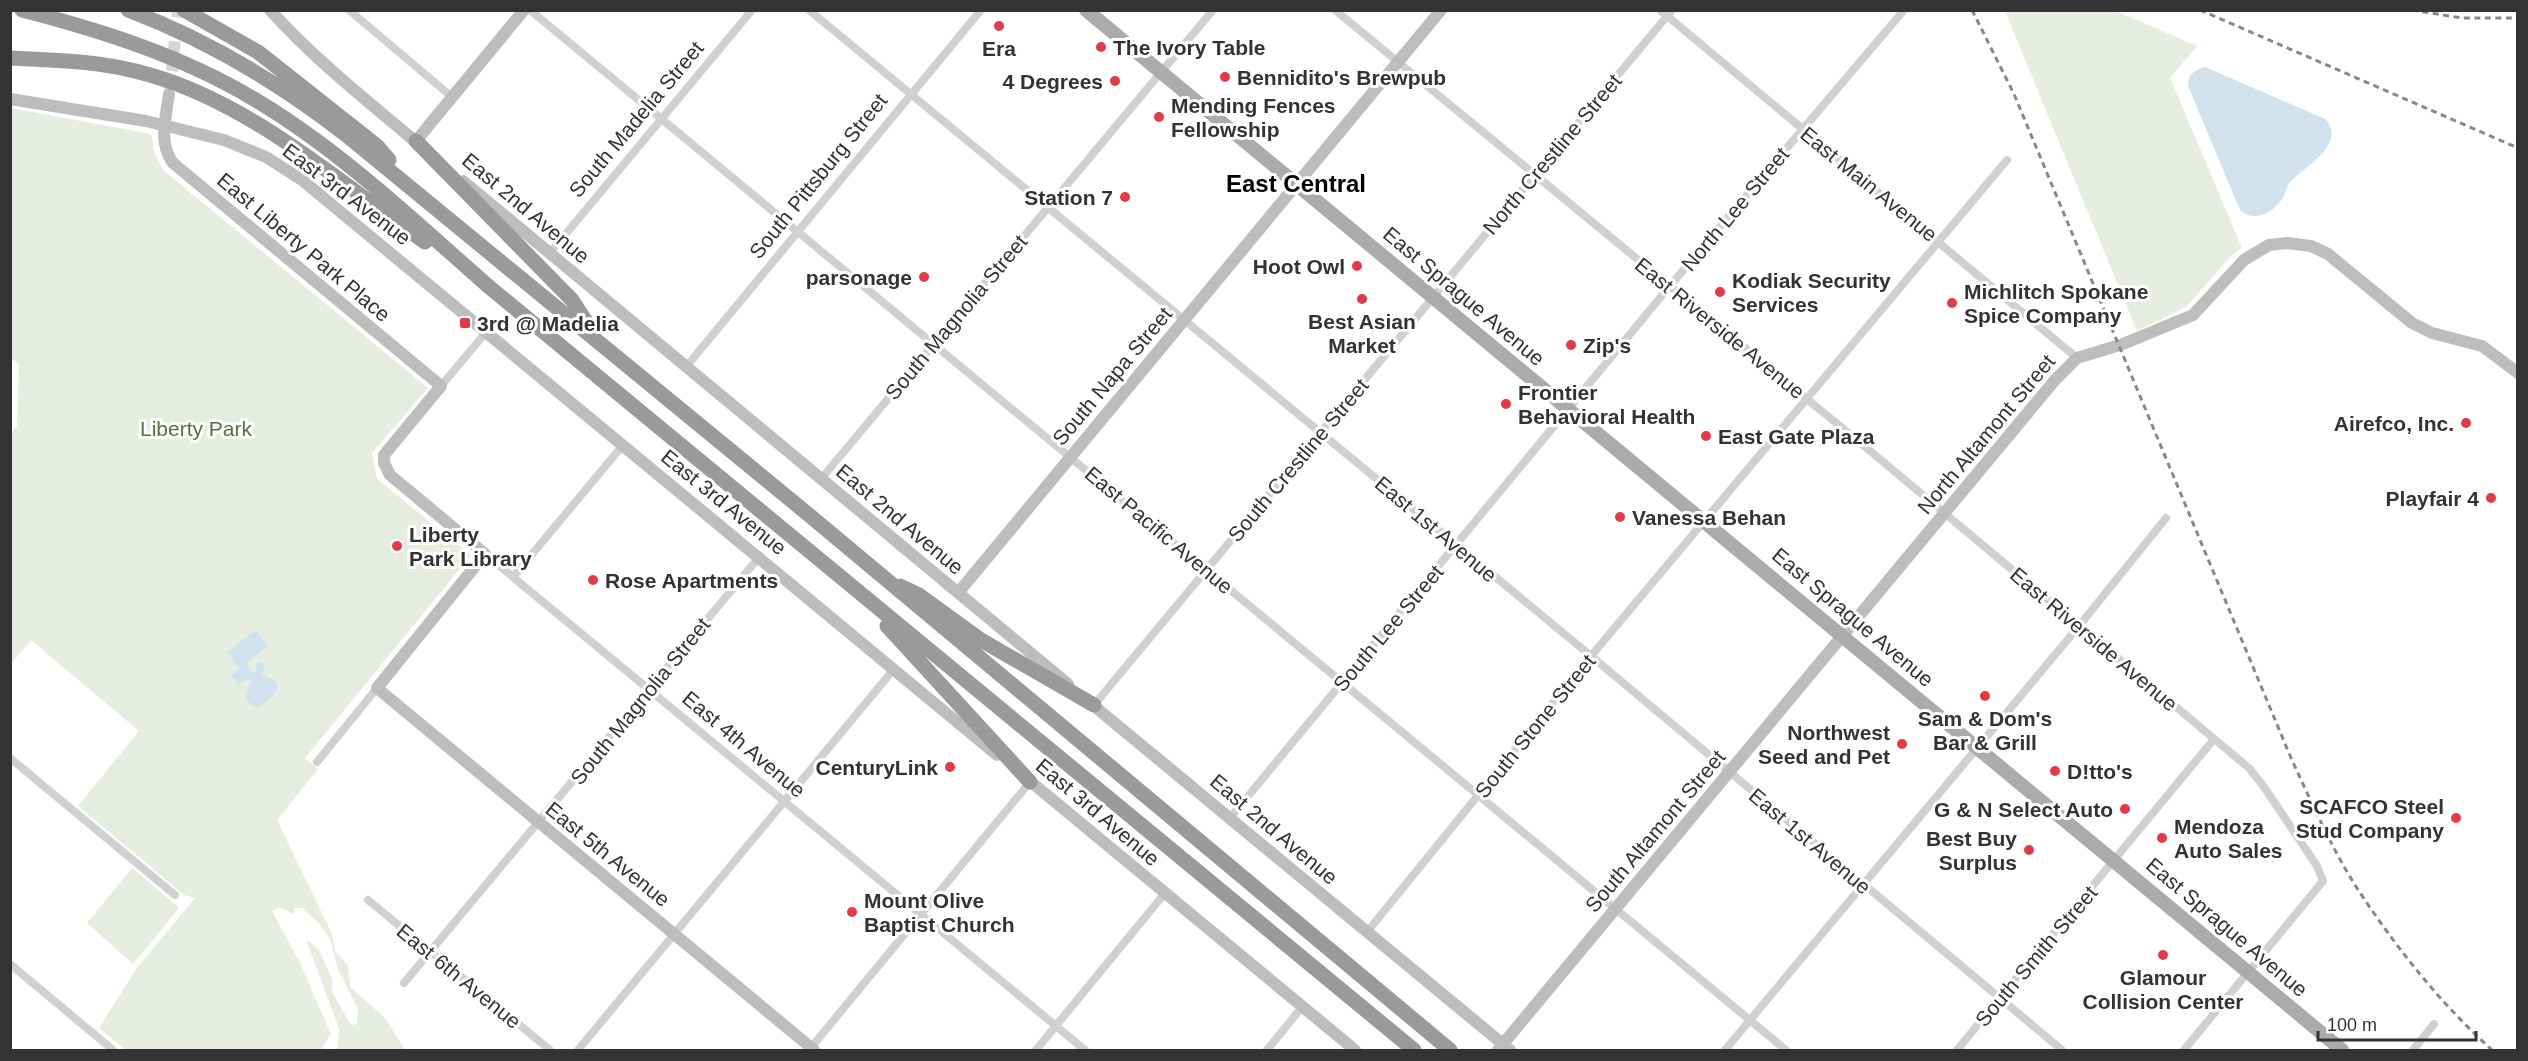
<svg xmlns="http://www.w3.org/2000/svg" width="2528" height="1061" font-family="Arial,sans-serif">
<style>
.green{fill:#e6ecdf}
.water{fill:#cfe2ee}
.lines{fill:none;stroke-linecap:round;stroke-linejoin:round}
.secondary-tunnel{stroke:#d6d6d6;stroke-width:12;stroke-dasharray:12 6;stroke-linecap:butt}
.street{stroke:#d0d0d0;stroke-width:8}
.secondary{stroke:#bdbdbd;stroke-width:12}
.primary{stroke:#ababab;stroke-width:14}
.highway{stroke:#9a9a9a;stroke-width:15}
.rail{stroke:#888;stroke-width:3;stroke-dasharray:6 4.5;stroke-linecap:butt}
.poi-dot{fill:#e63946;stroke:#fff;stroke-width:2}
.labels{text-anchor:middle;dominant-baseline:central;stroke-width:6;stroke-linejoin:round;paint-order:stroke}
.poi-label{font-size:21px;font-weight:bold;fill:#333;stroke:#fff;text-anchor:start}
.street-label{font-size:21px;fill:#333;stroke:#fff}
.park-label{font-size:21px;fill:#56703f;stroke:#fff}
.quarter-label{font-size:24px;font-weight:bold;fill:#000;stroke:#fff}
</style>
<rect width="100%" height="100%" fill="#fff"/>
<path class="green" d="M2005,11h111l81,35 -27,32 72,170 -11,8 -45,51 -49,24z
M11,108l140,26 4,20 8,16 265,218 -56,65 5,26 94,76 -166,203 13,11 -41,51 55,114 3,17 13,14 2,22 35,31 20,32h-68l2,-21 -33,-90 13,11 13,29v13l19,33 6,-1 1,-15 -20,-40 -8,-30 -12,-17 -16,-14h-8v6l-15,-7 -7,4 27,50 32,73 -10,16h-195l-27,-22 38,-60 58,-70 -11,-3 -106,-89 61,-75 -108,-91 -20,24 -1,-230 7,-8 2,-62 -9,-7z
M132,868l47,40 -46,56 -46,-41z"/>
<path class="water" d="M2205,67l120,52c22,22 -16,46 -32,60 -6,5 -7,13 -11,20 -9,14 -29,24 -42,11l-52,-124c0,-12 6,-16 17,-19z
M256,630l12,16 -22,18 6,8 4,1v-9l6,-2 3,7 -5,5 13,5 5,6c-2,9 -13,21 -22,22l-6,-3 -4,-7 5,-17 -5,-1 -8,6 -7,-10 8,-7 -12,-16z"/>
<g class="lines">
<path class="secondary-tunnel" d="M170,89l8,-79"/>
<path class="street" d="M349,10l103,87
M530,10l1256,1040
M809,10l782,646 471,394
M1335,10l540,445 374,313 15,19 53,79 6,15 -139,169
M1660,10l417,348
M550,253l202,-243
M686,367l295,-357
M441,386l46,-55
M821,479l392,-469
M485,554l600,496
M513,577l110,-132
M1094,705l578,-695
M10,758l165,137
M317,762l60,-74
M1230,818l439,-531 235,-277
M368,900l182,150
M1367,932l224,-276 416,-496
M10,964l103,86
M404,983l356,-427
M578,1050l316,-381
M809,1050l221,-268
M1036,1050l129,-157
M1267,1050l35,-43
M1725,1050l354,-424 87,-108
M1957,1050l257,-311
M2413,1050l21,-26"/>
<path class="secondary" d="M270,10c46,51 100,93 152,137
M169,94c-3,23 -11,49 4,69l268,223 -57,69v8l6,12 95,79 -108,134 437,362
M10,99l136,22 78,19 42,17 36,23 695,575
M416,141l108,-131
M463,181l605,503
M958,593l483,-583
M1088,701l422,349
M1025,777l330,273
M1498,1050l557,-670 22,-22 46,-14 70,-29 51,-55 25,-15 18,-2 24,3 17,8 84,69 20,10 50,13 36,27"/>
<path class="primary" d="M1086,10l1256,1040"/>
<path class="highway" d="M22,10c81,21 160,46 232,89 86,51 160,122 234,187l926,764
M128,10c80,30 150,72 217,124l458,376 647,540
M184,10l74,42 119,94 12,14
M10,58c48,2 94,3 140,17 102,29 190,108 275,167
M416,141l156,159 19,29
M900,586l19,9 62,45 113,65
M887,626l143,156"/>
<path class="rail" d="M1972,10l42,84 277,664c20,43 39,87 64,127 39,60 84,117 137,165
M2200,10l318,138
M2412,10l50,8h56"/>
</g>
<g class="poi-dot">
<circle cx="999" cy="26" r="6"/>
<circle cx="1101" cy="47" r="6"/>
<circle cx="1225" cy="77" r="6"/>
<circle cx="1115" cy="81" r="6"/>
<circle cx="1159" cy="117" r="6"/>
<circle cx="1125" cy="197" r="6"/>
<circle cx="1357" cy="266" r="6"/>
<circle cx="924" cy="277" r="6"/>
<circle cx="1720" cy="292" r="6"/>
<circle cx="1362" cy="299" r="6"/>
<circle cx="1952" cy="303" r="6"/>
<rect x="459" y="317" width="12" height="12" rx="3"/>
<circle cx="1571" cy="345" r="6"/>
<circle cx="1506" cy="404" r="6"/>
<circle cx="2466" cy="423" r="6"/>
<circle cx="1706" cy="436" r="6"/>
<circle cx="2491" cy="498" r="6"/>
<circle cx="1620" cy="517" r="6"/>
<circle cx="397" cy="546" r="6"/>
<circle cx="593" cy="580" r="6"/>
<circle cx="1985" cy="696" r="6"/>
<circle cx="1902" cy="744" r="6"/>
<circle cx="950" cy="767" r="6"/>
<circle cx="2055" cy="771" r="6"/>
<circle cx="2125" cy="809" r="6"/>
<circle cx="2456" cy="818" r="6"/>
<circle cx="2162" cy="838" r="6"/>
<circle cx="2029" cy="850" r="6"/>
<circle cx="852" cy="912" r="6"/>
<circle cx="2163" cy="955" r="6"/>
</g>
<g class="labels">
<g class="poi-label">
<text x="1113" y="47">The Ivory Table</text>
<text x="999" y="48" text-anchor="middle">Era</text>
<text x="1237" y="77">Bennidito's Brewpub</text>
<text x="1103" y="81" text-anchor="end">4 Degrees</text>
<text x="1171" y="105">Mending Fences<tspan x="1171" dy="24">Fellowship</tspan></text>
<text x="1113" y="197" text-anchor="end">Station 7</text>
<text x="1345" y="266" text-anchor="end">Hoot Owl</text>
<text x="912" y="277" text-anchor="end">parsonage</text>
<text x="1732" y="280">Kodiak Security<tspan x="1732" dy="24">Services</tspan></text>
<text x="1964" y="291">Michlitch Spokane<tspan x="1964" dy="24">Spice Company</tspan></text>
<text x="1362" y="321" text-anchor="middle">Best Asian<tspan x="1362" dy="24">Market</tspan></text>
<text x="477" y="323">3rd @ Madelia</text>
<text x="1583" y="345">Zip's</text>
<text x="1518" y="392">Frontier<tspan x="1518" dy="24">Behavioral Health</tspan></text>
<text x="2454" y="423" text-anchor="end">Airefco, Inc.</text>
<text x="1718" y="436">East Gate Plaza</text>
<text x="2479" y="498" text-anchor="end">Playfair 4</text>
<text x="1632" y="517">Vanessa Behan</text>
<text x="409" y="534">Liberty<tspan x="409" dy="24">Park Library</tspan></text>
<text x="605" y="580">Rose Apartments</text>
<text x="1985" y="718" text-anchor="middle">Sam &amp; Dom's<tspan x="1985" dy="24">Bar &amp; Grill</tspan></text>
<text x="1890" y="732" text-anchor="end">Northwest<tspan x="1890" dy="24">Seed and Pet</tspan></text>
<text x="938" y="767" text-anchor="end">CenturyLink</text>
<text x="2067" y="771">D!tto's</text>
<text x="2444" y="806" text-anchor="end">SCAFCO Steel<tspan x="2444" dy="24">Stud Company</tspan></text>
<text x="2113" y="809" text-anchor="end">G &amp; N Select Auto</text>
<text x="2174" y="826">Mendoza<tspan x="2174" dy="24">Auto Sales</tspan></text>
<text x="2017" y="838" text-anchor="end">Best Buy<tspan x="2017" dy="24">Surplus</tspan></text>
<text x="864" y="900">Mount Olive<tspan x="864" dy="24">Baptist Church</tspan></text>
<text x="2163" y="977" text-anchor="middle">Glamour<tspan x="2163" dy="24">Collision Center</tspan></text>
</g>
<g class="street-label">
<text transform="translate(636 119) rotate(-50)">South Madelia Street</text>
<text transform="translate(1552 154) rotate(-50)">North Crestline Street</text>
<text transform="translate(818 176) rotate(-51)">South Pittsburg Street</text>
<text transform="translate(1869 184) rotate(39)">East Main Avenue</text>
<text transform="translate(347 194) rotate(37)">East 3rd Avenue</text>
<text transform="translate(526 208) rotate(40)">East 2nd Avenue</text>
<text transform="translate(1735 209) rotate(-50)">North Lee Street</text>
<text transform="translate(304 247) rotate(40)">East Liberty Park Place</text>
<text transform="translate(1464 296) rotate(40)">East Sprague Avenue</text>
<text transform="translate(956 317) rotate(-50)">South Magnolia Street</text>
<text transform="translate(1720 328) rotate(39)">East Riverside Avenue</text>
<text transform="translate(1112 376) rotate(-50)">South Napa Street</text>
<text transform="translate(1986 434) rotate(-50)">North Altamont Street</text>
<text transform="translate(1298 460) rotate(-50)">South Crestline Street</text>
<text transform="translate(724 502) rotate(39)">East 3rd Avenue</text>
<text transform="translate(900 519) rotate(40)">East 2nd Avenue</text>
<text transform="translate(1436 529) rotate(40)">East 1st Avenue</text>
<text transform="translate(1159 530) rotate(40)">East Pacific Avenue</text>
<text transform="translate(1853 617) rotate(40)">East Sprague Avenue</text>
<text transform="translate(1388 628) rotate(-50)">South Lee Street</text>
<text transform="translate(2094 639) rotate(40)">East Riverside Avenue</text>
<text transform="translate(640 701) rotate(-51)">South Magnolia Street</text>
<text transform="translate(1535 726) rotate(-51)">South Stone Street</text>
<text transform="translate(744 744) rotate(40)">East 4th Avenue</text>
<text transform="translate(1098 812) rotate(40)">East 3rd Avenue</text>
<text transform="translate(1274 829) rotate(40)">East 2nd Avenue</text>
<text transform="translate(1655 831) rotate(-50)">South Altamont Street</text>
<text transform="translate(1810 841) rotate(40)">East 1st Avenue</text>
<text transform="translate(608 854) rotate(39)">East 5th Avenue</text>
<text transform="translate(2227 927) rotate(40)">East Sprague Avenue</text>
<text transform="translate(2036 956) rotate(-50)">South Smith Street</text>
<text transform="translate(459 976) rotate(39)">East 6th Avenue</text>
</g>
<g class="park-label">
<text x="196" y="428">Liberty Park</text>
</g>
<g class="quarter-label">
<text x="1296" y="183">East Central</text>
</g>
</g>
<rect width="2528" height="1061" fill="none" stroke="#333333" stroke-width="24"/>
<path d="M2318 1031v9h158v-9" fill="none" stroke="#333333" stroke-width="3"/>
<text x="2327" y="1031" font-size="18" fill="#333333" stroke="#ffffff" stroke-width="4.5" paint-order="stroke">100 m</text>
</svg>
